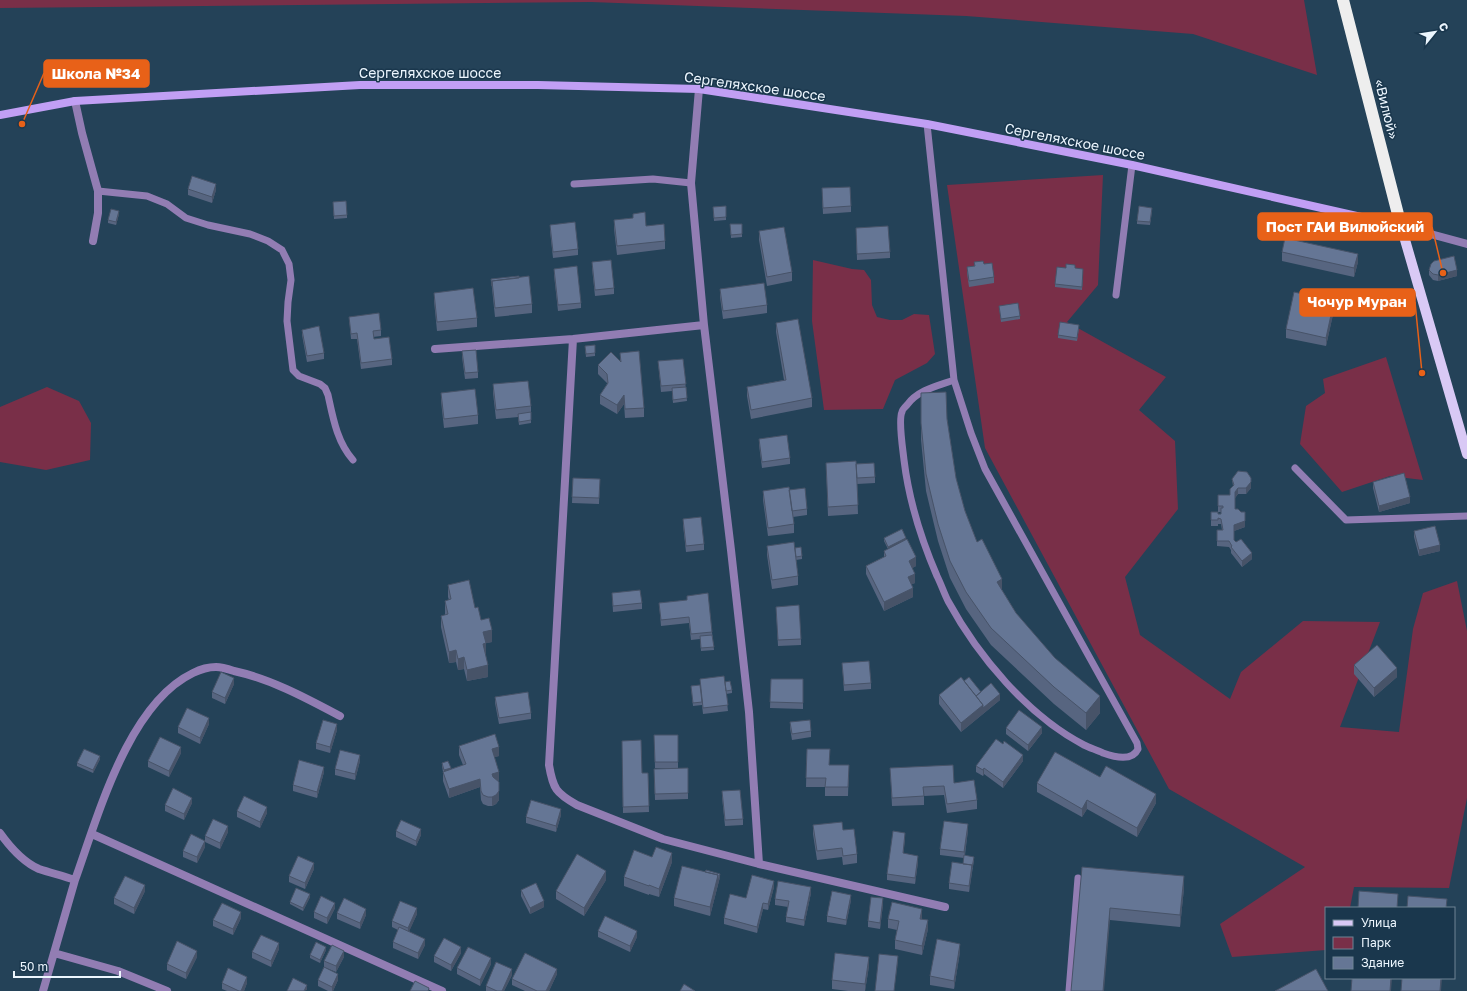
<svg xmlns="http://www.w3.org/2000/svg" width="1467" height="991" font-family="'Golos Text',sans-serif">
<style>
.green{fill:#792f48}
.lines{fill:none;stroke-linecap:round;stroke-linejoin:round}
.lane{stroke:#927db3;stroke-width:7}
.street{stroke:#927db3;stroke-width:8}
.secondary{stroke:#c19ff4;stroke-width:8}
.primary{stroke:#d9c9f5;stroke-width:10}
.highway{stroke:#eee;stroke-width:12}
.wall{fill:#576580;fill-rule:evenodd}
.shaded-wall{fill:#475368}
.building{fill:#657695;stroke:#475368}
.labels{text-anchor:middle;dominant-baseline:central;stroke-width:3;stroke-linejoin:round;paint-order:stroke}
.street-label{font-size:14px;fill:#ecf6fe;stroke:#1a374d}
.leader{fill:none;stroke:#e86118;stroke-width:1.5}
.callout-dot{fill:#e86118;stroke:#1a374d;stroke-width:1.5}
.callout{fill:#e86118;stroke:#e86118;stroke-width:1.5}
.callout-label{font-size:15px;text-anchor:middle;font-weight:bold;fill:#fff}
</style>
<rect width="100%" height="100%" fill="#244258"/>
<path class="green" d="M0,0h1304l13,75 -124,-41 -227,-18 -375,-14 -591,6z
M1103,175l-5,110 -31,37 99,55 -27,33 36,31 3,68 -53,68 15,58 90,64 11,-27 62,-51 77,1 -40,105 59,5 14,-103 10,-36 34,-12 10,50v167l-18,90 -95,-1 -4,21h-24v42l-94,7 -12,-33 85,-57 -136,-78 -184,-341 -38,-263z
M813,260l39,9 12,1 7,10 1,25 5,12 13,3h12l12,-6 15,1 6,39 -8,9 -32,17 -12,29 -59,1 -12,-89z
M1386,357l37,123 -33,-4 -48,16 -42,-48 6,-38 19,-13 -2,-14z
M47,387l32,14 12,22 -1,37 -44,10 -46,-8v-55z"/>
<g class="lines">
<path class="lane" d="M927,124l27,256 17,53 14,36 152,274 1,6c-6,13 -24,8 -35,4 -6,-3 -13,-5 -19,-8 -56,-29 -106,-89 -136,-144 -4,-8 -7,-17 -11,-25 -16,-37 -28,-75 -33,-116 -1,-10 -6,-40 -2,-48 0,-2 3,-5 5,-7 11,-15 30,-19 47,-25
M574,184l79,-5 38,4
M98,191l49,5 20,8 19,14 22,7 42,9 18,7 14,9 7,14 2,16 -3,22 -1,19 6,49 6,6 21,8 5,4 3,7c5,23 9,47 25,65
M1116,295l16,-130
M1295,468l51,52 121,-4
M1069,991l9,-113"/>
<path class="street" d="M699,89l-8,94 13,142 27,225 18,162 10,152
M75,101l7,32 16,58v22l-5,28
M1401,226l66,18
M573,339l-24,426c4,24 7,28 28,40l86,34 96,25 186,43
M435,349l138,-10 131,-14
M0,833c10,14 23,29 39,36 12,4 25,7 36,11 23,-64 53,-176 118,-207 6,-3 15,-6 23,-6 6,0 12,2 18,4 37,8 72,27 106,45
M92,834l350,157
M54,953l64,18 49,20
M43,991l32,-111"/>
<path class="secondary" d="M0,115l75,-14 285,-16h178l161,4 228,35 205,41 269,61"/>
<path class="primary" d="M1401,226l66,228"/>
<path class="highway" d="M1343,0l58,226"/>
</g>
<path class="wall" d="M188,189l28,1 -4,13 -24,-8z
M822,194l29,12v6l-28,2z
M333,202l14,13v3l-13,1z
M726,206v14l-12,1 -1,-14z
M1152,211l-2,14 -13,-1v-3z
M119,214l-3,11 -8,-2v-3z
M633,214l13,12 19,15v8l-48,6 -3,-26v-9l19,-2z
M730,224h12v13l-11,1z
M550,225l28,24v6l-25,3 -3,-27z
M856,228l34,24v6l-33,2z
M759,231l33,41v9l-25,5 -8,-46z
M1282,252l76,10 -4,15 -72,-16z
M592,262l22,26v6l-19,2 -3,-28z
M974,262l10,2 10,13v6l-25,4 -2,-14v-6l7,-1z
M1075,268l8,4 -1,18 -27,-3v-3z
M554,269l27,34v5l-23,3 -4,-36z
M1429,270l28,6 -19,5 -5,-1 -4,-5z
M519,278l13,26v9l-37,4 -4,-38z
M720,289l47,16v8l-44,6 -3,-22z
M434,293l43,25v9l-40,4 -3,-30z
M999,306l21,10v3l-19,3z
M1334,310l-8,36 -40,-8v-9z
M349,317l32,13v6l-8,1 1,2 18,20v6l-31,4 -4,-30h-6z
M776,323l36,75v9l-61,12 -4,-23v-9l37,-7 -8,-48z
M1079,328l-2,13 -19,-3v-3z
M302,330l22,23v6l-17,3 -5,-27z
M595,345v11l-9,1 -1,-11z
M462,351l16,21v6l-13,1 -3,-22z
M620,353l24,55v9l-19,1 -1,-14 -7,10 -17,-10v-9l7,-11v-1l-9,-9v-9l22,-4z
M683,359l4,42 -14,2 -1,-12 -11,1 -3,-31z
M493,384l38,22v17l-12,2 -1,-8 -22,2 -3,-26z
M441,393l37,22v9l-34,4 -3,-27z
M921,393l26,26 9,59 9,33 12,31 25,48 14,23 84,100 -14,17 -32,-26 -63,-59 -25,-36 -16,-31 -12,-37 -12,-50 -5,-51z
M759,439l31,19v6l-28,4 -3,-23z
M826,463l30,1 19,13v6l-18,1 1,30 -30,2z
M573,478l27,1 -1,25 -27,-1z
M1232,479l19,9 -5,6h-8l-3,4v11l10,18 -11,4v9l18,19 -10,8 -11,-14v-3l-2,-3 -12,-1v-16h5l-1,-6h-3v2h-7v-14h7v-17h12l3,-9zM1218,512h3v2h-3z
M1373,482l37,21 -31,9 -6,-24z
M789,490l18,19v6l-14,2 1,7v9l-26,3 -5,-36v-9z
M683,519l21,25v6l-18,2 -3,-27z
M1414,531l26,20 -21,5 -5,-19z
M884,538l22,2 10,26 -4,2 3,15 -3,1 1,13 -29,14 -18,-37v-8l18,-9v-6l4,-2 -4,-8z
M767,546l28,2 7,8v3l-6,1 2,16v9l-26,4 -5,-34z
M448,585l27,23 17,34 -6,1 -1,12 3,22 -21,4 -3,-12 -6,1 -2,-8 -7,1 -8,-36v-11l4,-1v-14l4,-1 -1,-3z
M612,593l30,10v6l-29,3z
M687,596l25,36 2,18 -13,1 -1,-12 -9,1 -2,-17 -28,3 -2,-23 28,-3z
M776,607l25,32v6l-23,1z
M842,663l29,20v6l-27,2z
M1354,665l43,12 -23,20 -20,-23z
M700,679l25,3 7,8v3l-6,1 2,17 -25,3 -1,-9 -9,1 -2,-20 9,-1z
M771,679h32v30l-33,-1z
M964,681l17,11 19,8 -39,32 -22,-28v-9z
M234,684l-9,20 -13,-6v-6z
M495,697l36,16v6l-32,5 -4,-21z
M790,722l21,9v6l-19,3 -2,-12z
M209,724l-9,20 -22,-11v-6z
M1006,728l36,5 -14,18 -22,-17z
M337,730l-7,23 -14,-4v-6z
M654,735h24v33h-23z
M622,741l20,32h6l1,39 -26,1z
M1003,744l20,17 -20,27 -19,-14 -1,2 -7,-4v-6z
M459,746l40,10 -5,1 5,23 -1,1 1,19 -3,4 -4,2h-4l-5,-2 -2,-4 -1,-13 -31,11 -6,-17v-9l-1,-6v-3l9,6 12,-4 -4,-10z
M807,749l23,16h19l-1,31h-23v-9h-19z
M181,753l-12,24 -21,-10v-6z
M100,759l-7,14 -16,-7v-3z
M360,761l-5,19 -20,-5v-6z
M688,768v31l-33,1 -1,-31z
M890,768l64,15 23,17v9l-30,4 -3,-18 -20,1v9l-32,1z
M324,772l-7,26 -24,-7v-6z
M1100,777l56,26 -19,34 -50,-28 -5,8 -45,-25v-9z
M722,791l21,28v6l-18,1 -3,-29z
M192,803l-8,17 -19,-9v-6z
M237,811l30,2 -7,15 -23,-11z
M561,815l-5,17 -30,-9v-6z
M813,825l30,5 14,24v9l-14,2 -1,-8 -25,3 -4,-26z
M968,830l-3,25 9,5 -5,32 -20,-3v-6l14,-19 1,-6 -24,-3v-6z
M396,831l25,4 -5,11 -20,-9z
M228,832l-8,17 -15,-7v-6z
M905,839l-2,14 15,9 -3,22 -28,-4v-6z
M205,847l-8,16 -14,-6v-6z
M652,857l20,5 -13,35 -10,-3v1l-25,-9v-9z
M1082,867l102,21 -4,39 -70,-7z
M314,869l-9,20 -16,-7v-6z
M720,877l-10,39 -36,-10v-8z
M606,880l-22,36 -28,-17v-8z
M774,887l-6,23 -5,-1 -6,24 -33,-9v-6l22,-20z
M521,890l23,17 -14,7 -9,-18z
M145,891l-11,23 -20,-10v-6z
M811,893l-7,33 -18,-4v-5l2,-10 -13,-2v-6z
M310,897l-7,14 -13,-7v-2z
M851,900l-5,25 -19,-3v-6z
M883,904l-3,25 -12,-2v-6z
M335,908l-8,16 -13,-6v-6z
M337,913l29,2 -6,14 -23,-10z
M417,914l-8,17 16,14 -7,14 -25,-11v-6l5,-12 -6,-3v-6z
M241,918l-8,17 -20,-9v-6z
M922,918v1l6,10 -6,26 -27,-6v-9l2,-10 -9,-2v-9z
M598,931l39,6 -7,15 -32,-15z
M279,949l-8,18 -19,-9v-6z
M326,950l-6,13 -10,-5v-3z
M960,952l-6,37 -24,-4v-9z
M461,953l-10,18 -17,-9v-6z
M859,956l10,10 -4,25h-17l-16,-2v-9z
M197,957l-11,22 -19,-9v-6z
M344,957l-8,15 -12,-5v-6z
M491,964l-11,22 -23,-12v-6z
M557,974l-8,17h-24l-13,-6v-6z
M512,975l-8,16h-18v-5z
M318,980h20l-5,11h-5l-10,-5z
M222,983h25l-3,8h-17l-5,-2z"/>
<path class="shaded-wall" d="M216,184v6l-4,13v-6z
M119,211v3l-3,11v-3z
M1358,254v8l-4,15v-9z
M1457,270v6l-19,5v-6z
M1334,301v9l-8,36v-8z
M624,395v9l-7,10v-9z
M1251,482v6l-5,6v-6z
M1238,488v6l-3,4v-6z
M1410,497v6l-31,9v-6z
M1245,512v15l-11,4v-6z
M906,538v3l-18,9v-3z
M1440,545v6l-21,5v-6z
M1252,553v6l-10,8v-6z
M916,557v9l-7,4v-9z
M915,574v9l-7,3v-9z
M1002,579v17l-5,-14z
M913,588v9l-29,14v-9z
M492,630v12l-9,2v-12z
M486,643v12l-3,1v-12z
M456,650v12l-7,1v-11z
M464,657v12l-6,1v-11z
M488,665v12l-21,4v-11z
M1397,668v9l-23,20v-9z
M234,678v6l-9,20v-6z
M1000,694v6l-39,32v-9l22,-18z
M1100,696v17l-14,17v-17z
M209,718v6l-9,20v-6z
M337,724v6l-7,23v-6z
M1042,727v6l-14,18v-6z
M181,747v6l-12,24v-6z
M499,747v9l-7,2v-9z
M360,755v6l-5,19v-6z
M1023,755v6l-20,27v-6z
M100,756v3l-7,14v-3z
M324,767v5l-7,26v-6z
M451,768v3l-7,2v-3z
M984,768v6l-1,2v-6z
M499,772v8l-7,3v-9z
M480,779v8l-31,11v-9z
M499,791v9l-3,4 -4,2v-9z
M1156,794v9l-19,34v-9z
M192,798v5l-8,17v-6z
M1087,800v9l-5,8v-8z
M267,807v6l-7,15v-6z
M561,809v6l-5,17v-6z
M968,824v6l-4,28v-6z
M228,826v6l-8,17v-6z
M421,829v6l-5,11v-5z
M905,833v6l-2,20v-6z
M205,841v6l-8,16v-6z
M672,853v9l-13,35v-8z
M918,856v6l-3,22v-6z
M314,863v6l-9,20v-6z
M972,865v6l-3,21v-6z
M606,871v9l-22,36v-8z
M720,874v3l-10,39v-9l8,-32z
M1184,876v12l-4,39v-12z
M774,881v6l-6,23v-6z
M145,885v6l-11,23v-6z
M811,887v6l-7,33v-6z
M310,894v3l-7,14v-3z
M851,895v5l-5,25v-5z
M883,898v6l-3,25v-6z
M544,901v6l-14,7v-6z
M335,903v5l-8,16v-6z
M763,903v6l-6,24v-6z
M417,908v6l-9,20v-6z
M1110,908v12l-6,71h-1z
M366,909v6l-6,14v-6z
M922,909v9l-2,9v-8z
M241,912v6l-8,17v-6z
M928,920v9l-6,26v-9z
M637,931v6l-7,15v-6z
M425,939v6l-7,14v-6z
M279,943v6l-8,18v-6z
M960,944v8l-6,37v-8z
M326,947v3l-6,13v-3z
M461,947v6l-10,18v-6z
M197,951v6l-11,22v-6z
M344,951v6l-8,15v-6z
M898,956v6l-4,29z
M869,957v9l-4,25v-7z
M491,958v6l-11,22v-6z
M512,969v6l-8,16h-2z
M557,969v5l-8,17h-3z
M338,974v6l-5,11h-1v-4z
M247,977v6l-3,8h-3z
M1391,978h1l-1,13h-1z
M1441,978h1l-1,13h-1z
M307,985v5l-3,1z"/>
<path class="building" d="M192,176l24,8 -4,13 -24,-8z
M850,187l1,19 -28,2 -1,-20z
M346,201l1,14 -13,1 -1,-14z
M726,206v11l-12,1 -1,-11z
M1139,206l13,2 -2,14 -13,-1z
M111,209l8,2 -3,11 -8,-2z
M645,212l1,14 18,-2 1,17 -48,5 -3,-26 19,-2v-4z
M575,222l3,27 -25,3 -3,-27z
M730,224h12v10l-11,1z
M888,226l2,26 -33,2 -1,-26z
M784,227l8,45 -25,5 -8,-46z
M1285,238l73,16 -4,14 -72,-16z
M1454,256l3,14 -19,5 -5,-1 -4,-4 2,-6 3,-3z
M611,260l3,28 -19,2 -3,-28z
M983,261l1,3 8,-1 2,14 -25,4 -2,-14 8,-1 -1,-4z
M1066,264l9,1v3l8,1 -1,18 -27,-3 2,-17 9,1z
M577,266l4,37 -23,2 -4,-36z
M519,276v2l-27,3v5l-1,-7z
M529,276l3,28 -37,4 -3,-27z
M764,283l3,22 -44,6 -3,-22z
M473,288l4,30 -40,4 -3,-29z
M1294,292l40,9 -8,37 -40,-9z
M1018,303l2,13 -19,3 -2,-13z
M379,313l2,17 -8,1 1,8 15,-2 3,22 -31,4 -4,-30 -6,1 -2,-17z
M798,319l14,79 -61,12 -4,-23 39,-7 -10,-57z
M1060,322l19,3 -2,13 -19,-3z
M319,326l5,27 -17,3 -5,-26z
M595,345v8l-9,1 -1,-8z
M476,350l2,22 -13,1 -3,-22z
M639,351l5,57 -19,1 -1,-14 -7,10 -17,-10 8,-12 -1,-9 -9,-9 13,-13 10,10 -1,-9z
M683,359l3,25 -25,2 -3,-25z
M528,381l3,25 -35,4 -3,-26z
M686,387l1,11 -14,2 -1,-12z
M475,389l3,26 -34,4 -3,-26z
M946,392l1,27 9,59 9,33 12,31 5,-3 20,40 -5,3 19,31 39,45 45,38 -14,17 -32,-26 -63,-59 -25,-36 -16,-31 -12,-37 -12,-50 -5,-51v-30z
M531,412v8l-12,2 -1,-8z
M787,435l3,23 -28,4 -3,-23z
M856,461l2,44 -30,2 -2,-44z
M874,463l1,14 -18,1 -1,-14z
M1238,471l9,1 4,6v4l-5,6h-8l-3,4v17h3l3,3h4v9l-11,4v15l2,2 5,-3 11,14 -10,8 -11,-14 1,-1 -3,-5h-12v-11h6l-2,-11 -3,-1v2h-7v-8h7v2h3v-6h2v-2h-5v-11h12v-6l4,-4 -2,-6z
M1404,473l6,24 -31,9 -6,-24z
M573,478l27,1 -1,19 -27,-1z
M789,487l5,37 -26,4 -5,-37z
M805,488l2,21 -15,2 -3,-21z
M701,517l3,27 -18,2 -3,-27z
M1435,526l5,19 -21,5 -5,-19z
M902,529l4,9 -18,9 -4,-9z
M907,539l9,18 -7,4 6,13 -7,3 5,11 -29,14 -18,-36 20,-10 -2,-5z
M794,542l4,34 -26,4 -5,-34z
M801,547l1,9 -6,1 -1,-9z
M469,580l6,28 3,-1 3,13 8,-2 3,12 -9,2 3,11 -3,1 5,21 -21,5 -3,-13 -6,2 -2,-9 -7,2 -8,-36 7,-2 -3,-13 6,-2 -3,-14z
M640,590l2,13 -29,3 -1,-13z
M708,593l4,39 -21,2 -2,-17 -28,3 -2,-17 28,-3v-4z
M799,605l2,34 -23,1 -2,-33z
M712,635l2,12 -13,1 -1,-12z
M1377,645l20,23 -23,20 -20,-23z
M869,661l2,22 -27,2 -2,-22z
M221,672l13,6 -9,20 -13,-6z
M724,676l4,29 -25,3 -3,-29z
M961,677l22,28 -22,18 -22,-28z
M969,677l12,15 -5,4 -12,-15z
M771,679h32v24l-33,-1z
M730,681l2,9 -6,1 -1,-9z
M991,683l9,11 -17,14v-3l-7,-9z
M700,685l2,17 -9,1 -2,-17z
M528,692l3,21 -32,5 -4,-21z
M187,708l22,10 -9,20 -22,-11z
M1019,710l23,17 -14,18 -22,-17z
M323,720l14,4 -7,23 -14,-4z
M810,720l1,11 -19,3 -2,-12z
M495,734l4,13 -7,2 7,23 -7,2 1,3 6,5v9l-3,4 -4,2h-4l-5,-2 -2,-4 -1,-12 -31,10 -6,-17 23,-8 -7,-18z
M654,735h24v27h-23z
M160,737l21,10 -12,24 -21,-10z
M996,739l7,5 1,-3 19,14 -20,27 -19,-14 -1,2 -7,-4z
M641,740l1,33h6l1,33 -26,1 -1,-66z
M84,749l16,7 -7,14 -16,-7z
M807,749h23l-1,16h20l-1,22h-23l1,-9h-20z
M340,750l20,5 -5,19 -20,-5z
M1055,752l45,25 6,-11 50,28 -19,34 -50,-28 -5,9 -45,-26z
M299,760l25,7 -7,25 -24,-7z
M448,761l3,7 -7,2 -2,-7z
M953,765l1,18 20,-3 3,20 -30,4 -3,-18 -21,1 1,9 -32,2 -2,-30z
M688,768v25l-33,1 -1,-25z
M173,788l19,10 -8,16 -19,-9z
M740,790l3,29 -18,1 -3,-29z
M244,796l23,11 -7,15 -23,-11z
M531,800l30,9 -5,17 -30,-9z
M213,819l15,7 -8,17 -15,-7z
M401,820l20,9 -5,12 -20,-10z
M944,821l24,3 -4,28 -24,-3z
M842,822l1,8 11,-1 3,25 -14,2 -1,-8 -25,3 -4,-26z
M893,831l12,2 -2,20 15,3 -3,22 -28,-4z
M191,834l14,7 -8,16 -14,-6z
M656,847l16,6 -13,36 -10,-4v1l-25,-9 10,-27 18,7z
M577,854l29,17 -22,37 -28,-17z
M964,855l10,2 -2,11v-3l-9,-1z
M298,856l16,7 -9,20 -16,-7z
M952,862l20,3 -3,21 -20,-3z
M682,866l36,9 -8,32 -36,-9z
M1082,867l102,9 -4,39 -70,-7 -7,83h-32z
M706,870l14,4 -2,7v-6l-13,-3z
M752,875l22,6 -6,23 -5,-1 -6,24 -33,-9 6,-24 16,4z
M125,876l20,9 -11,23 -20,-10z
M778,881l33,6 -7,33 -18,-3 3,-16 -14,-2z
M536,883l8,18 -14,7 -9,-18z
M296,888l14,6 -7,14 -13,-6z
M832,891l19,4 -5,25 -19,-4z
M1359,891l39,3 -1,14h-39z
M321,896l14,7 -8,15 -13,-6z
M1408,896l39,3 -1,9h-39z
M871,897l12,1 -3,25 -12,-2z
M344,898l22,11 -6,14 -23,-10z
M400,901l17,7 -9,20 -16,-7z
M892,902l30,7 -2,10 8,1 -6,26 -27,-6 4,-19 -11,-2z
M222,903l19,9 -8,17 -20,-9z
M605,916l32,15 -7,15 -32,-15z
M399,927l26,12 -7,14 -25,-11z
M261,935l18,8 -8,18 -19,-9z
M444,938l17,9 -10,18 -17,-9z
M937,939l23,5 -6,37 -24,-5z
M177,941l20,10 -11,22 -19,-9z
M316,942l10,5 -6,13 -10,-5z
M332,945l12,6 -8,15 -12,-5z
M468,947l23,11 -11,22 -23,-12z
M525,953l32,16 -11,22h-9l-25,-12z
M835,953l34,4 -4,27 -33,-4z
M879,954l19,2 -4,35h-19z
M496,962l16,7 -10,22h-5l-11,-5z
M324,967l14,7 -6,13 -14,-7z
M228,968l19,9 -6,14h-2l-17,-8z
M1316,969l12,22h-53z
M293,978l14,7 -3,6h-17z
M1352,978h39l-1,13h-39z
M1402,978h39l-1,13h-39z
M415,981l14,7 -1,3h-18z
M684,984l11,7h-15z"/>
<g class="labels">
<g class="street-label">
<text x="430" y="72">Сергеляхское шоссе</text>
<text transform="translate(755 86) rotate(8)">Сергеляхское шоссе</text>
<text transform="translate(1387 109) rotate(76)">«Вилюй»</text>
<text transform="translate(1075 141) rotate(11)">Сергеляхское шоссе</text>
</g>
</g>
<path class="leader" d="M22 124L44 73M1443 273L1432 227M1422 373L1415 302"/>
<g class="callout-dot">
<circle cx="22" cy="124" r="4"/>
<circle cx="1443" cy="273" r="4"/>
<circle cx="1422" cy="373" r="4"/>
</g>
<g class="callout">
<rect x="44" y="60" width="105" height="27" rx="4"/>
<rect x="1258" y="213" width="174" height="27" rx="4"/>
<rect x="1300" y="289" width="115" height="27" rx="4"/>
</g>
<g class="callout-label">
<text x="96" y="79">Школа №34</text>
<text x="1345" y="232">Пост ГАИ Вилюйский</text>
<text x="1357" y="307">Чочур Муран</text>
</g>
<rect x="1325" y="907" width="130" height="72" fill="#1a374d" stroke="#6e8394"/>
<rect x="1333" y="920" width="20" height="6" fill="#d9c9f5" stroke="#6e8394"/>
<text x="1361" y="927" font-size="12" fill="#ecf6fe">Улица</text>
<rect x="1333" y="937" width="20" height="12" fill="#792f48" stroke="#6e8394"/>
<text x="1361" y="947" font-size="12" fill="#ecf6fe">Парк</text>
<rect x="1333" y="957" width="20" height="12" fill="#657695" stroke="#6e8394"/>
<text x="1361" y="967" font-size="12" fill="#ecf6fe">Здание</text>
<g transform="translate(1435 32) rotate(60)" stroke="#1a374d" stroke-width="3" paint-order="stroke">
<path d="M0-3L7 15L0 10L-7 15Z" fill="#ecf6fe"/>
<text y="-6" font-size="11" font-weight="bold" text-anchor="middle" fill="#ecf6fe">С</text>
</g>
<path d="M14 971v6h106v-6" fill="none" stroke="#ecf6fe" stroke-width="2"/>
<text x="20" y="971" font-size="12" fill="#ecf6fe" stroke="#1a374d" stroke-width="3" paint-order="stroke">50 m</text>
</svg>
